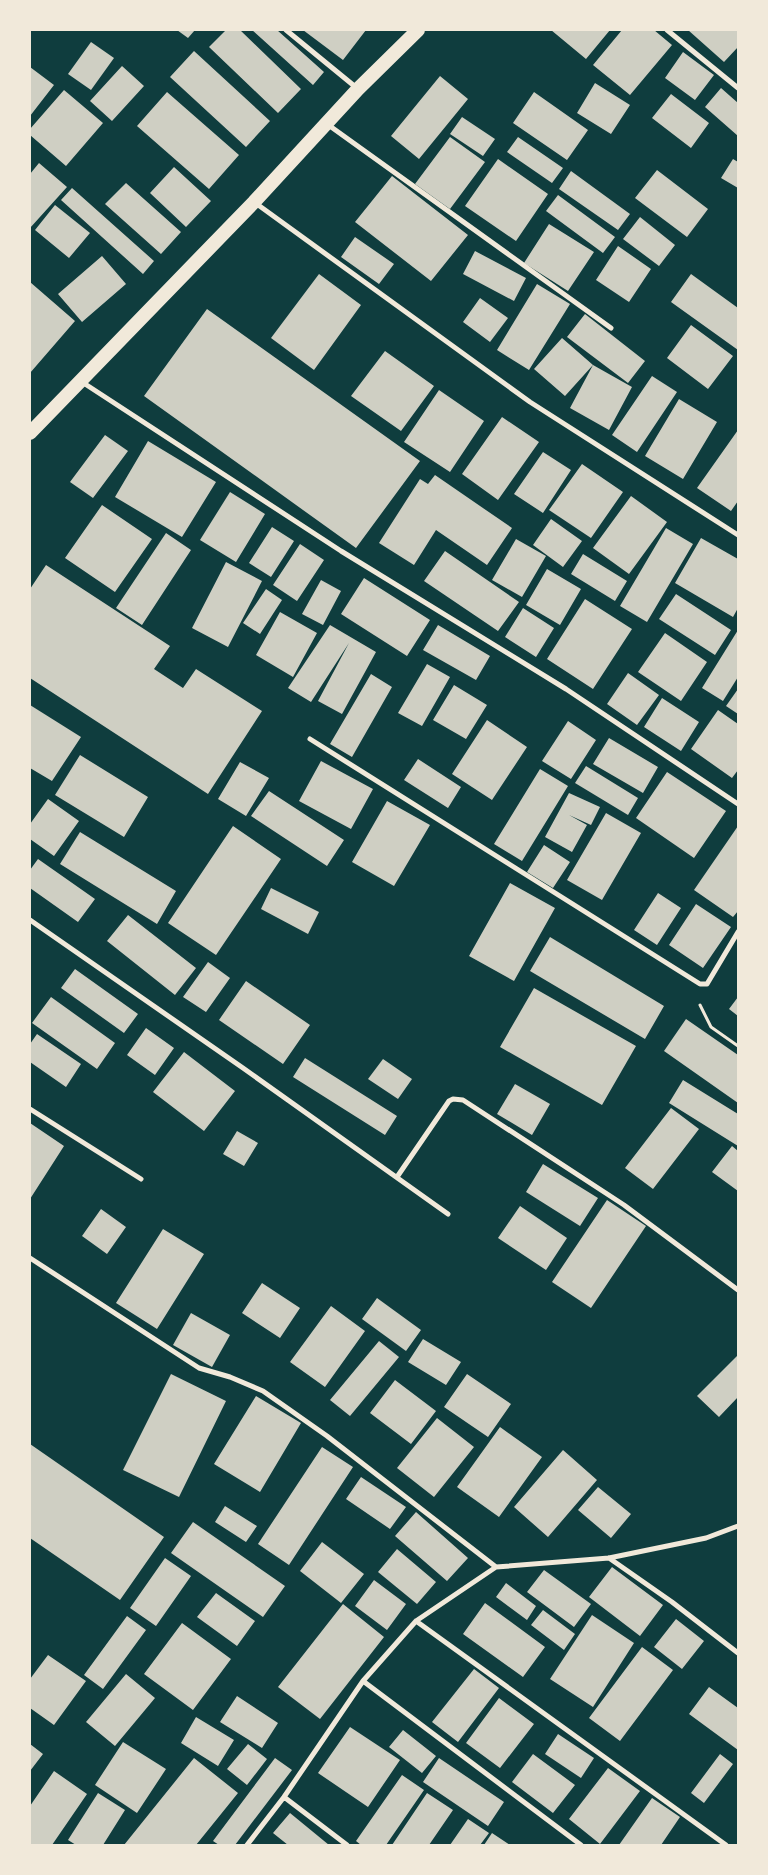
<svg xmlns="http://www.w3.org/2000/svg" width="768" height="1875" font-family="Commissioner,sans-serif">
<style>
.building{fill:#cfcfc3}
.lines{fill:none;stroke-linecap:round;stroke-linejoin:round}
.path{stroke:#f1e9da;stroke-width:3}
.minor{stroke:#f1e9da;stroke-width:5}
.trunk{stroke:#f1e9da;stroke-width:14}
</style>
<rect width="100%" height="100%" fill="#0f3d3e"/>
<path class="building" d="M177,30h18l-7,8z
M226,30h14l61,59 -23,24 -69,-66z
M252,30h25l47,42 -11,13z
M303,30h63l-23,30z
M551,30h59l-24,29z
M622,30h32l18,15 -42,50 -37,-30z
M688,30h50v17l-14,15z
M91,42l23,16 -23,32 -23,-16z
M194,51l76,70 -24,26 -76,-70z
M683,52l31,23 -19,25 -30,-22z
M122,66l22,20 -32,35 -22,-20z
M30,67l24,18 -24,31z
M440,76l28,23 -49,60 -28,-23z
M595,83l35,22 -19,29 -34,-21z
M721,88l17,15v33l-33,-29z
M64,90l39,33 -37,43 -36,-31v-6z
M167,92l72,63 -30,34 -72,-63z
M534,92l54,38 -21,30 -54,-37z
M671,94l38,29 -18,25 -39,-30z
M462,117l33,22 -12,17 -33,-22z
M450,137l35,25 -35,47 -35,-25z
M518,137l45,31 -11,15 -45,-31z
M498,159l50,35 -32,47 -51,-35z
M733,159l5,3v26l-17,-10z
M39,163l28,24 -37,41v-54z
M174,167l37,34 -25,26 -36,-34z
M657,170l51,39 -21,28 -52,-39z
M571,171l59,43 -12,16 -59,-41z
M392,176l76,59 -37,46 -76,-59z
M126,183l55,49 -20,22 -56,-50z
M72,188l82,73 -11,13 -82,-74z
M558,195l57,42 -12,16 -57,-42z
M55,205l35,28 -21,25 -34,-28z
M640,217l35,28 -16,21 -36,-27z
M549,224l45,28 -26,39 -44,-28z
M355,237l39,27 -15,20 -38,-27z
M618,246l33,23 -22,33 -33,-22z
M475,251l51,27 -12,23 -51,-27z
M102,256l24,28 -44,38 -24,-28z
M319,274l42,31 -47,65 -43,-32z
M691,274l47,34v42l-67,-48z
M30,282l45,39 -45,52z
M537,284l33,20 -41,66 -32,-20z
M480,298l28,20 -18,24 -27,-20z
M207,309l213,152 -64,87 -212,-152z
M585,314l60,47 -17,22 -61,-46z
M691,325l42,31 -25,33 -41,-31z
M562,338l31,27 -28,31 -31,-27z
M385,351l49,35 -33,45 -50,-35z
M593,365l39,22 -23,43 -39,-22z
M652,376l25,16 -40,60 -25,-17z
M439,390l45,31 -34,51 -46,-30z
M679,399l38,23 -34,57 -38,-23z
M502,417l37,25 -41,58 -36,-26z
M738,430v71l-7,10 -34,-23z
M105,435l23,16 -35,47 -23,-16z
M148,441l68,41 -34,55 -67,-40z
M543,452l28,18 -28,43 -29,-19z
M582,464l41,28 -32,46 -42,-28z
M435,475l77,53 -25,37 -51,-35 -22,35 -35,-22 41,-64 8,5z
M230,492l35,22 -29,48 -36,-22z
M631,496l36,26 -38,52 -36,-26z
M102,505l50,34 -37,53 -50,-34z
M551,519l31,22 -19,26 -30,-22z
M272,527l22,14 -23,36 -22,-14z
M666,528l27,16 -46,78 -27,-16z
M166,533l25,17 -49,75 -26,-17z
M701,538l37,21v49l-5,9 -58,-34z
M516,539l30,17 -24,41 -30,-17z
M300,544l24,16 -27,41 -24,-16z
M445,551l74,51 -21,29 -74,-50z
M583,554l44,27 -12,20 -44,-27z
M226,562l36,19 -34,66 -36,-19z
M46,565l124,81 -16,23 29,19 13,-19 66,42 -54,83 -178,-116v-89z
M547,569l34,20 -21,36 -34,-20z
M364,578l66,42 -23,36 -66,-42z
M321,580l20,11 -18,34 -21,-11z
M266,589l16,11 -22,34 -17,-11z
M676,594l55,36 -16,25 -56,-36z
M585,599l47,30 -39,60 -46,-30z
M523,608l31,20 -18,29 -31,-20z
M280,612l37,21 -24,44 -37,-22z
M330,625l46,27 -34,62 -24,-13 31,-58 -38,59 -23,-14z
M438,625l52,31 -14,24 -53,-30z
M738,630v47l-15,24 -21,-13z
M665,633l42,29 -26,39 -43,-29z
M427,664l23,13 -28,49 -24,-13z
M628,673l31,22 -22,30 -30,-21z
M371,674l21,13 -40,70 -22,-13z
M454,685l33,20 -21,34 -33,-19z
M738,689v25l-12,-8z
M662,698l37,24 -18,29 -37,-24z
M30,705l51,32 -29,44 -22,-13z
M718,710l20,14v46l-6,8 -41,-29z
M487,720l40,27 -35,53 -40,-26z
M568,721l28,19 -25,39 -29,-18z
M609,738l49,29 -15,26 -50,-29z
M80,755l68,42 -24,40 -69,-42z
M418,759l43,28 -13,21 -44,-28z
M321,761l52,28 -22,40 -52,-28z
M240,762l29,16 -23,38 -28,-17z
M586,766l52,32 -10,17 -53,-32z
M540,769l28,17 -46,75 -28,-17z
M667,772l59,39 -32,47 -58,-40z
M269,791l75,49 -17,26 -76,-50z
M569,793l31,14 -9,18 -22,-10 18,10 -15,27 -27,-15z
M48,799l31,22 -25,35 -24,-17v-15z
M387,801l43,24 -36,61 -42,-24z
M606,813l35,20 -39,67 -35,-20z
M233,826l48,33 -65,96 -48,-32z
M738,826v85l-5,6 -39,-27z
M80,832l96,59 -19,33 -97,-60z
M544,845l26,17 -17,26 -26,-16z
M38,859l57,40 -17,23 -48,-34v-18z
M510,883l45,25 -41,73 -45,-25z
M271,888l48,24 -11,22 -47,-25z
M658,893l23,15 -24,37 -23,-15z
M696,904l35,23 -28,41 -34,-23z
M128,915l68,53 -21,27 -68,-54z
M550,937l114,69 -19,33 -115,-68z
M208,962l22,16 -24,34 -23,-15z
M75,969l63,45 -14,19 -63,-45z
M246,981l64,44 -27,39 -64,-44z
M534,988l102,58 -34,59 -102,-58z
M51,997l64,46 -18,26 -65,-46z
M738,997v19l-9,-7z
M686,1019l52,36v48l-74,-52z
M146,1028l28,20 -19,27 -28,-20z
M37,1034l44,30 -15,23 -36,-25v-18z
M184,1052l51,39 -31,40 -51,-39z
M305,1058l92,58 -12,19 -92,-58z
M383,1059l29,20 -14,20 -30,-20z
M683,1080l55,34v32l-69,-43z
M515,1084l35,20 -18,31 -35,-21z
M671,1108l28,21 -46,60 -28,-21z
M30,1123l34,23 -34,53z
M237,1131l21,12 -14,23 -21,-12z
M732,1146l6,5v40l-26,-19z
M543,1164l55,34 -18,28 -54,-34z
M607,1200l39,26 -55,82 -39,-26z
M520,1206l47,32 -21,32 -48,-32z
M101,1209l25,18 -19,27 -25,-18z
M163,1229l41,25 -47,75 -41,-26z
M262,1283l38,25 -20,30 -38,-25z
M377,1298l44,32 -15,21 -44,-32z
M331,1306l34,25 -40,56 -35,-25z
M191,1313l39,22 -18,32 -39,-22z
M423,1339l38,23 -15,23 -38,-23z
M379,1341l20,16 -49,59 -20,-16z
M738,1355v42l-19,20 -22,-21z
M171,1374l55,27 -47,96 -56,-27z
M467,1374l44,30 -23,33 -44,-30z
M395,1380l41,31 -25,33 -41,-31z
M256,1396l45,27 -41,69 -46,-28z
M437,1418l37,29 -40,50 -37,-29z
M500,1427l42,30 -43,60 -42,-30z
M30,1444l134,93 -44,63 -90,-62z
M322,1447l31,20 -64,98 -31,-21z
M563,1450l34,30 -49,57 -34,-30z
M361,1477l45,30 -16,22 -44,-30z
M598,1487l33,27 -20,24 -33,-28z
M225,1506l32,20 -11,16 -31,-20z
M416,1512l52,46 -21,23 -52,-45z
M193,1522l92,64 -22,31 -92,-64z
M322,1542l42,32 -23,29 -41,-32z
M397,1549l39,33 -19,22 -39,-32z
M165,1558l26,18 -35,50 -26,-18z
M612,1567l51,38 -23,31 -51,-39z
M544,1570l47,34 -17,23 -47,-35z
M374,1580l32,24 -19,26 -32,-24z
M506,1583l30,23 -9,14 -31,-23z
M216,1593l39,28 -18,25 -40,-29z
M485,1603l60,44 -22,30 -60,-43z
M343,1604l41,33 -64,82 -42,-32z
M543,1610l32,24 -11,16 -33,-25z
M592,1615l42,28 -41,64 -43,-28z
M127,1616l19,14 -43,59 -19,-14z
M676,1619l28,22 -22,28 -28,-22z
M182,1623l49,36 -38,51 -49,-36z
M642,1647l31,23 -53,71 -31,-23z
M48,1655l38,26 -32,44 -24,-17v-29z
M474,1669l25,19 -41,54 -26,-20z
M126,1674l29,24 -40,48 -29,-24z
M709,1687l29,21v42l-49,-36z
M237,1696l41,27 -16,25 -42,-26z
M499,1698l35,26 -34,44 -34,-25z
M196,1717l38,23 -16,26 -37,-23z
M350,1727l50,33 -32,47 -50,-34z
M403,1730l33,26 -14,17 -33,-26z
M558,1734l36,24 -13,20 -36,-24z
M123,1742l43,27 -29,44 -42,-28z
M30,1744l13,10 -13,17z
M248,1744l19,15 -20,26 -20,-16z
M533,1754l42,31 -22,28 -41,-31z
M720,1754l13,10 -29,39 -13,-10z
M194,1758l44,35 -42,52h-72z
M275,1758l17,12 -57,75h-16l-6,-4z
M439,1758l65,44 -16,24 -65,-44z
M608,1768l32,23 -40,53 -31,-25z
M54,1771l33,23 -35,51h-22v-39z
M402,1775l22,15 -38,55h-25l-5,-4z
M98,1793l27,17 -22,35h-27l-8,-5z
M427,1793l26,17 -24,35h-37z
M652,1798l28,19 -19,28h-42z
M290,1813l39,32h-41l-15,-12z
M468,1819l21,14 -9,12h-30z
M492,1833l18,12h-26z"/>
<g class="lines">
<path class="path" d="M700,1005l11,22 27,19"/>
<path class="minor" d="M286,30l72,59
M667,30l71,58
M327,124l284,204
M254,202l276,200 208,133
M82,382l259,169 225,138 172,115
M310,739l390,245h7l31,-52
M30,920l213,148 205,146
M30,1109l111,70
M397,1177l52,-76 4,-2 10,1 161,105 114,85
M30,1258l169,110 31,9 33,14 64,45 169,131
M609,1558l63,44 66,51
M416,1621l310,224
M363,1681l218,164
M284,1797l63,48
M247,1845l37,-48 79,-116 53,-60 80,-54 113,-9 97,-20 32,-12"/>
<path class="trunk" d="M30,433l224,-231 104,-113 60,-59"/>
</g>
<rect width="768" height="1875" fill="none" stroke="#f1e9da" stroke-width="62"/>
</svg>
